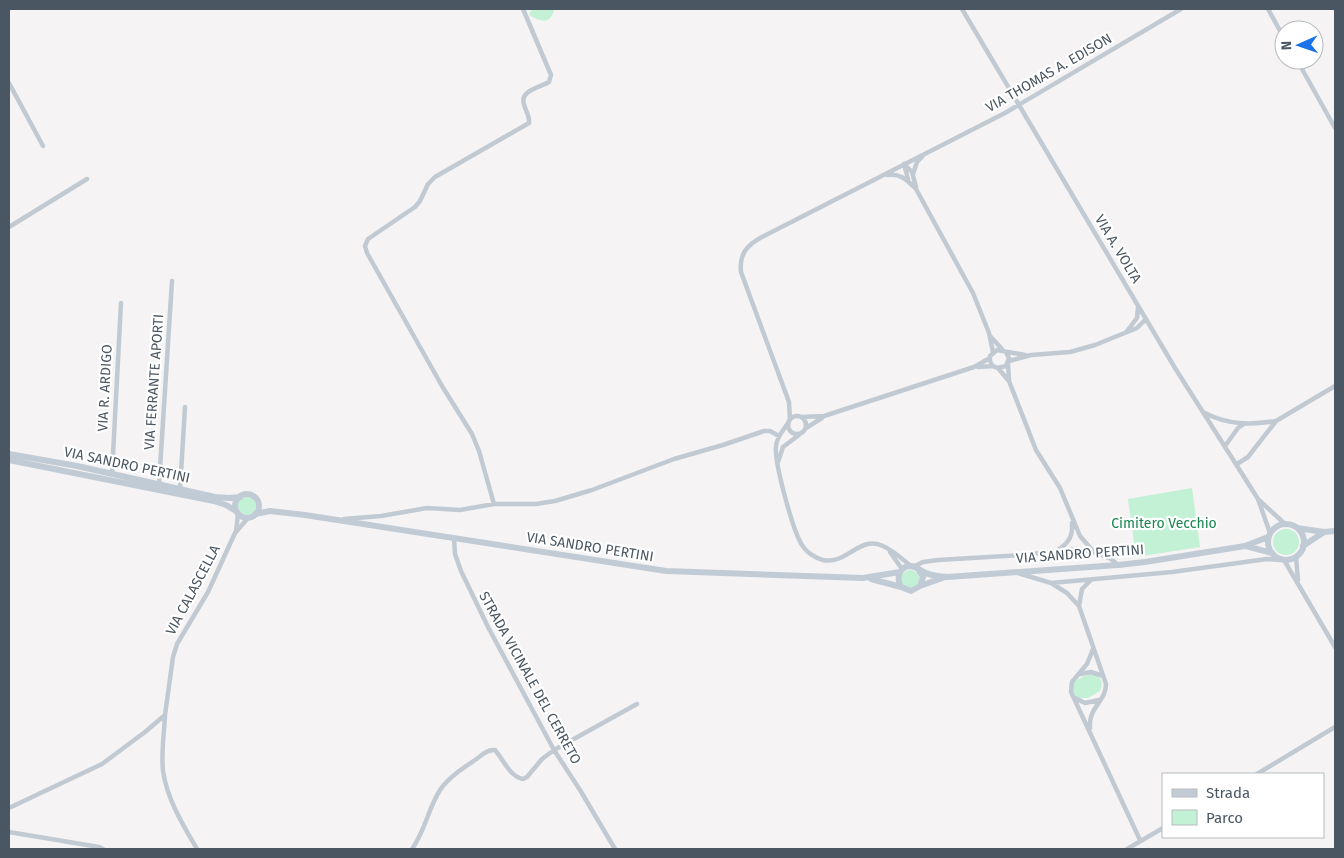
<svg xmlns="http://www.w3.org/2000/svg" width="1344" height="858" font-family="'Fira Sans',sans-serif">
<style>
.green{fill:#c3f1d5}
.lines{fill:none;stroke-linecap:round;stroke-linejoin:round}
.street{stroke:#c1cad2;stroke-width:4.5}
.secondary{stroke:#c1cbd6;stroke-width:6}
.labels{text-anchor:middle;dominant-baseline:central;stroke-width:4.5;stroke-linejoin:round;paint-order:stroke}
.street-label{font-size:14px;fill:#4a5661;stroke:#fff}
.park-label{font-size:14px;fill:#17864f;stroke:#fff}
</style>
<rect width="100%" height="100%" fill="#f5f3f3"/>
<path class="green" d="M532,9h22c-3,17 -14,12 -25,6z
M1192,488l8,59 -64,10 -8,-58z
M238 506a9 9 0 1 1 18 0a9 9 0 1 1-18 0Z
M1273 542a13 13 0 1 1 26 0a13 13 0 1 1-26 0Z
M901 579a9 9 0 1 1 18 0a9 9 0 1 1-18 0Z
M1089,674c11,0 15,7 11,17l-12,7h-10c-14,-12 0,-20 11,-24z"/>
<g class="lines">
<path class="street" d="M962,9l213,359 83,131 12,34
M1268,9l16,29
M1297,60l38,68
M9,83l34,63
M904,164l8,8 4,15
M904,164l4,15
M913,174l4,-12 5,-5
M887,175c14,-2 20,5 29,14l57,104 16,40 4,19
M9,227l78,-48
M1127,331l10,-13 1,-11
M990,336l12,13
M1006,352l3,6 -3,8 -8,2c-6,-1 -9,-6 -8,-12l7,-6 28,5
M1009,361l22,-6 39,-3 25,-7 42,-17 9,-9
M1008,363l1,18 27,69 24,38 20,48 13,15
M978,367l15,-1
M998,368l10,12
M1205,413c23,12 46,12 71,8
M788 425a9 9 0 1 1 18 0a9 9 0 1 1-18 0Z
M801,417l23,-1 150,-49 16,-9
M790,420l-1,-18 -48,-130c-2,-18 6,-27 21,-35l243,-124 176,-104
M788,423c-5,8 -11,13 -12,23 -2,16 17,85 26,99 4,7 13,13 21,15 24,5 36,-25 60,-14 11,5 19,13 28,20
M806,428l16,-10
M1225,446l13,-18 6,-4
M778,462l5,-15 16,-12
M1237,464l11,-7 28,-36 59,-35
M112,474l9,-171
M159,484l13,-203
M180,489l5,-82
M1259,500l26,24
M494,504l-15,-53 -7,-17 -30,-48 -75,-133 -2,-7 3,-7 47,-32 5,-6 8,-17 7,-7 94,-54c2,-9 -12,-22 -2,-30 6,-5 15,-7 22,-11l2,-7 -28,-66
M344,519l37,-3 46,-8 33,2 34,-6h42l19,-3 37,-11 82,-31 49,-14 41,-14h6l9,5
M236,532l2,-18
M454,539l1,15 6,17 27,56 66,123 26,40 35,59
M1056,551c12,-7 17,-14 16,-28
M890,552l12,17
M1296,557l2,23
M1284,560l51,87
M913,567l10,-5 15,-2 86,-5 52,-6 21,4 14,6 7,6
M1018,573l33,10 121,-11 95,-13 14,1
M1051,583l16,10 12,13 27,78c0,18 -18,23 -16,44
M1079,606l3,-17 9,-9
M1093,649l-6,15 -15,18 -1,10 69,148
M1080,674l11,-2 12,4
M1075,698l10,5 14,-3
M165,716c-1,18 -4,37 -2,55 4,28 20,54 34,78
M1257,774l78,-47
M9,808l93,-44 43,-32 20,-17 8,-58 4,-13 31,-52 27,-59 13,-15
M9,832l90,15 4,2
M412,849c13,-18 16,-40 28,-59 8,-12 23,-22 35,-30 6,-4 12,-11 20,-10 8,9 15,27 28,29l4,-2 15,-18 12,-9 83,-46
M1127,849l36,-21"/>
<path class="secondary" d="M9,454l68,12 138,31 14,1 11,-1
M9,460l205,41 12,4 10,6
M235 506a12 12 0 1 1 24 0a12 12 0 1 1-24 0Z
M255,514l15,-3 35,4 361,56 197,7 37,-6
M1268 542a18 18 0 1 1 36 0a18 18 0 1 1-36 0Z
M1297,528l27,4 11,-1
M1246,546l26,7
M1303,546l21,-14
M918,569l5,8 -3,9 -9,5 -10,-4c-5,-9 -2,-21 10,-21 6,1 10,5 15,7 6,3 14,3 21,4l171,-12 27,-3 100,-16 23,-9
M871,579l30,8
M920,586l25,-9"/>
</g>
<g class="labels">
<g class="street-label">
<text transform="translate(1049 73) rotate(-30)">VIA THOMAS A. EDISON</text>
<text transform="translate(1118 249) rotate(59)">VIA A. VOLTA</text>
<text transform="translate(154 382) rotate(-86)">VIA FERRANTE APORTI</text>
<text transform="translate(105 388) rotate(-87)">VIA R. ARDIGO</text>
<text transform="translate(127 465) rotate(12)">VIA SANDRO PERTINI</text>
<text transform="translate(590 547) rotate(9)">VIA SANDRO PERTINI</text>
<text transform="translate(1080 554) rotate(-4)">VIA SANDRO PERTINI</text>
<text transform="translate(193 590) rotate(-62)">VIA CALASCELLA</text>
<text transform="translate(530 678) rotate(61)">STRADA VICINALE DEL CERRETO</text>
</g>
<g class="park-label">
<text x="1164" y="523">Cimitero Vecchio</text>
</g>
</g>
<rect width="1344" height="858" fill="none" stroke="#4a5661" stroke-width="20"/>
<rect x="1162" y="773" width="162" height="65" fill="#ffffff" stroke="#b7bbc0"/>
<rect x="1172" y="789" width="25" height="8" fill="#c1cbd6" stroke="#b7bbc0"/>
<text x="1206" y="798" font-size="15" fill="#4a5661">Strada</text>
<rect x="1172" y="810" width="25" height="15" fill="#c3f1d5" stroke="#b7bbc0"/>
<text x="1206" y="823" font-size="15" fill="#4a5661">Parco</text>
<g transform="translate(1299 45) rotate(268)"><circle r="24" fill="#ffffff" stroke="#b7bbc0"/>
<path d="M0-4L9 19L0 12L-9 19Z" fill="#1a73e8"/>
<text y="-8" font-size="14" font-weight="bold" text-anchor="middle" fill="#4a5661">N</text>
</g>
</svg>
